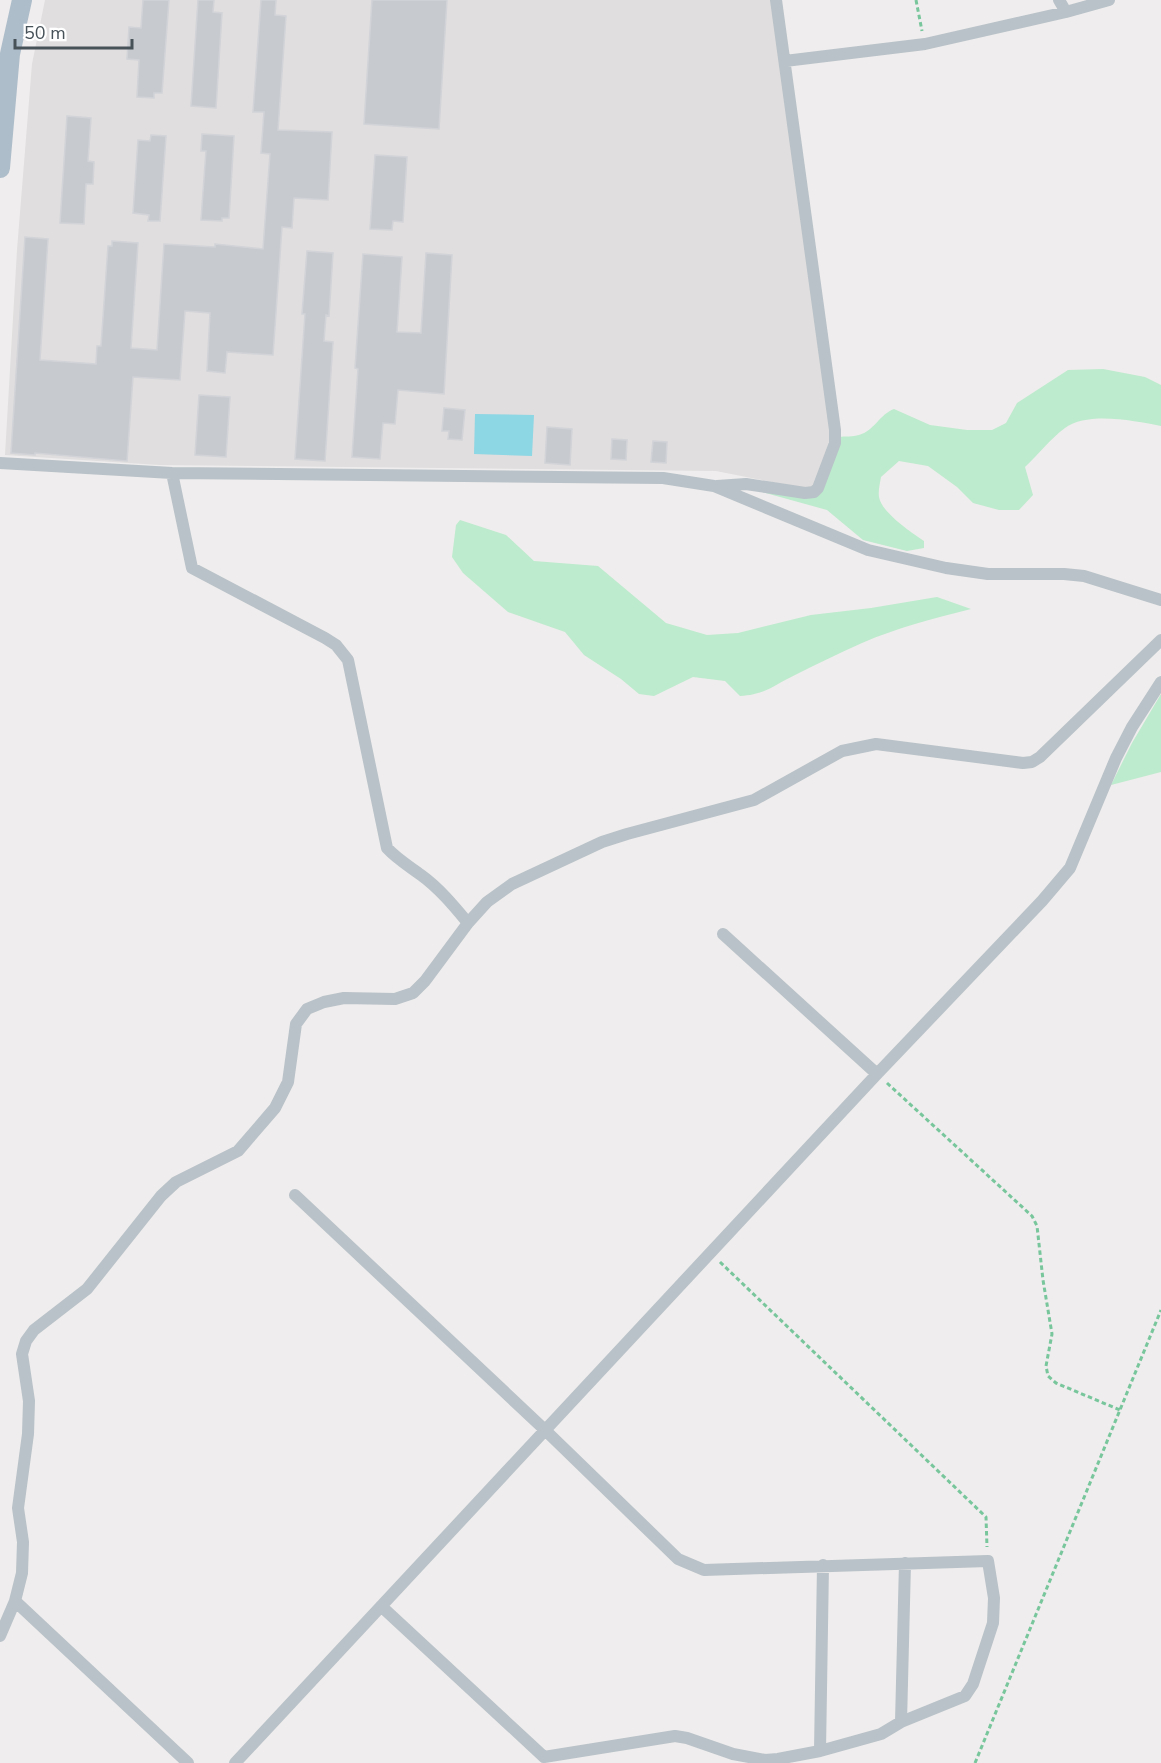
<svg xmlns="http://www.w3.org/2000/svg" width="1161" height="1763" font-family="'Nunito Sans',sans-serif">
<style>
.education{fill:#e0dede}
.green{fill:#bdebcd}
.water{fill:#8dd6e4}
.building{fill:#c7cacf;stroke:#d1d3d8;stroke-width:1.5}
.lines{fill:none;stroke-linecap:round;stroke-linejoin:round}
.path{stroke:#78c69c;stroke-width:3;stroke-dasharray:4.5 3;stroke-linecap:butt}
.street{stroke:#b9c2c8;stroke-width:12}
.primary{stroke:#aebdca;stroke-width:20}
</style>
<rect width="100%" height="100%" fill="#efeded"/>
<path class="education" d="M45,0h727l60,431 -2,15 -14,39 -7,3 -12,-1 -81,-16 -557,-6 -154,-10 12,-205 15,-186z"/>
<path class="green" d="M1103,369l42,8 16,8v41c-26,-5 -73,-15 -96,2 -14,10 -27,27 -40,39l8,28 -14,15h-20l-26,-7 -16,-16 -29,-21 -29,-5 -18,16c-1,6 -3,14 -2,20 2,15 33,36 45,44v7l-17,3 -44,-11 -36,-30 -72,-20 51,8 33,-61c6,-1 14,0 20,-2 15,-4 21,-21 35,-26l36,16 37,5h25l14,-7 11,-20 51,-33z
M460,520l46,15 28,26 64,5 68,57 41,12 31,-2 73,-18 60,-7 66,-11 34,12c-36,9 -75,19 -109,34 -23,10 -45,21 -67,32 -21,10 -30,20 -55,21l-15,-15 -32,-4 -39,19 -15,-2 -18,-15 -37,-24 -19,-23 -57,-20 -45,-39 -11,-16 4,-32z
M1161,694v78l-50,13 21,-42z"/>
<path class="water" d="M475,414l59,1 -2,41 -58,-2z"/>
<path class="building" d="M143,0h26l-7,93h-8v5l-17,-1 2,-37 -12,-1 2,-32 12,1z
M198,0h16l-1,12 9,1 -6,95 -25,-2z
M261,0h15l-1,15 11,1 -8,114 54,2 -4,68 -34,-2 -2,30 -10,-1 -9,128 -46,-3 -2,21 -18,-2 3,-58 -25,-2 -5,69 -47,-3 -6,84 -92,-8v2l-24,-2 14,-216 23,2 -8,121 56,4 1,-18h4l7,-100h4v-5l26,2 -7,105 26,2 7,-106 51,3v-3l48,5 7,-95 -9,-1 3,-41h-11z
M372,0h75l-8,129 -75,-5z
M67,116l24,2 -3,43 6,1 -1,22h-7l-2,40 -24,-1z
M202,134l32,2 -5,82h-7v3l-21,-1 5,-69h-5z
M151,135l15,1 -6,85h-12l1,-6 -16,-2 5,-73 12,1z
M375,155l32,2 -4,65 -10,-1 -1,9 -22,-1z
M307,251l26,2 -4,63 -3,-1 -2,26 9,1 -8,119 -30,-2 10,-145h-3z
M426,253l26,2 -8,139 -46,-4 -3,34 -12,-1 -3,36 -28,-2 6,-88 -3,-1 8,-114 39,3 -5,75 24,1z
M199,395l31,2 -4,60 -31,-2z
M444,408l21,2 -3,30 -14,-1 1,-8h-7z
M547,427l25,2 -2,36 -25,-2z
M612,439l15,1 -1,20 -15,-1z
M653,441l14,1 -1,21 -15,-1z"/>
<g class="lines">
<path class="path" d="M916,0l6,31
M887,1083l145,133 5,10 6,54 9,54 -6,32 2,10 8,7 64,27
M720,1262l266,255 1,30
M975,1763l186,-453"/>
<path class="street" d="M1059,0l7,12
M785,61l140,-17 141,-32 43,-12
M0,463l172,10 491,5 51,8 154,64 78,18 42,6h76l20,2 77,24
M172,473l20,95 133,70 11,7 12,15 39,188c10,11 22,18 34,27 18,13 33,31 47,48
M717,486l29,-2 59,9 9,-1 4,-4 17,-45v-13l-59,-430
M723,934l154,140
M295,1195l250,235 133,129 26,11 284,-9 6,37 -1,25 -20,61 -8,12 -64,26 -20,12 -61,17 -42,8 -13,1 -32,-6 -46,-16 -12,-2 -131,21 -163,-151
M15,1601l173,162
M0,1636l15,-35 7,-28 1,-31 -5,-34 10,-74 1,-33 -7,-47 4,-13 8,-11 53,-41 74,-93 15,-14 62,-31 37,-43 13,-26 8,-58 11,-15 17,-7 20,-4 51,1 18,-6 12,-12 43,-58 19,-21 25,-18 90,-42 25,-8 127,-34 88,-49 34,-7 147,19 9,-1 8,-5 121,-117
M901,1722l4,-159
M820,1751l3,-186
M235,1763l642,-689 165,-173 28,-33 46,-110 16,-31 29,-45"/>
<path class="primary" d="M0,168l10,-114 12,-54"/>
</g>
<path d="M15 39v9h117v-9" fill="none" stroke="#465158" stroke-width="3"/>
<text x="24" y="39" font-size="18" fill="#465158" stroke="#ffffff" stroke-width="4.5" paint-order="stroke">50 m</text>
</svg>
